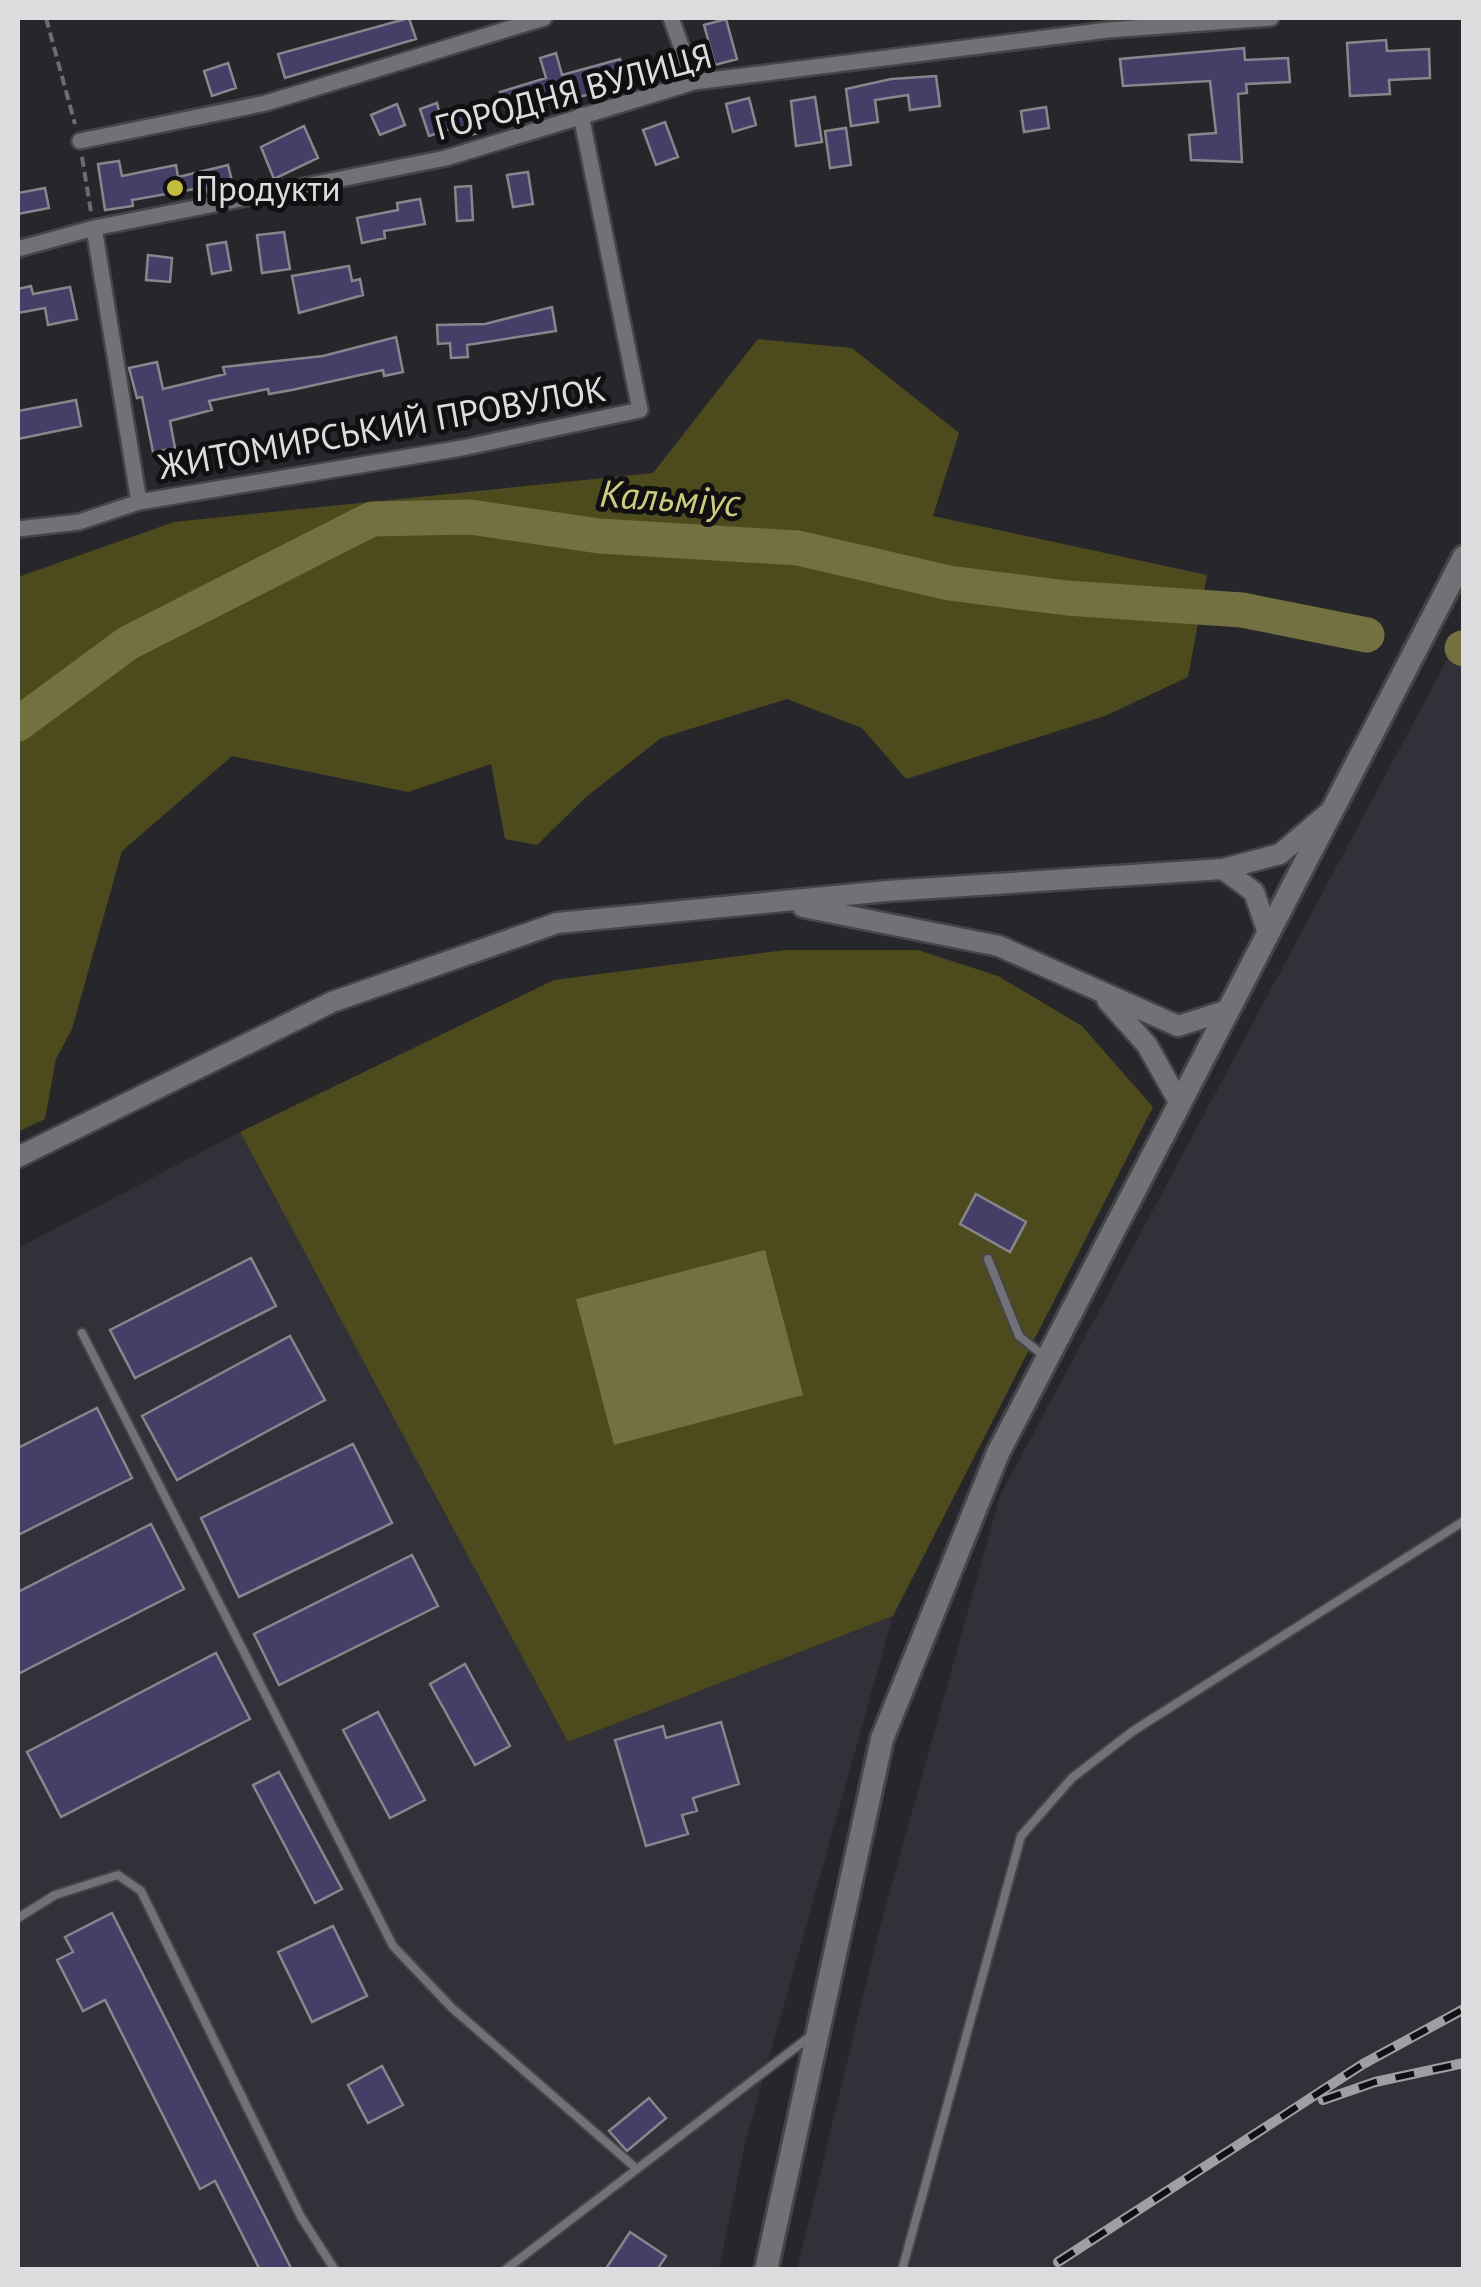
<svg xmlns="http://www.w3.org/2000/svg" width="1481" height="2287" font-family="'PT Sans',sans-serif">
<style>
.built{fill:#323039}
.green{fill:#4d4b1d}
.water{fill:#737141}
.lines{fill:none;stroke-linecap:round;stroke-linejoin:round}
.river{stroke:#737141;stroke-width:35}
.building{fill:#453f68;stroke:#87868c;stroke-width:2.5}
.service-casing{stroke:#454548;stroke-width:12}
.minor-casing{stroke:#454548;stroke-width:20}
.tertiary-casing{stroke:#454548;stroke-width:25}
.secondary-casing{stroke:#454548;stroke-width:28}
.path{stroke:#6d6c70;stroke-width:4;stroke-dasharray:10 5;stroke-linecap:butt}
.service{stroke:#717176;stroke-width:8}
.minor{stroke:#717176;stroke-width:15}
.tertiary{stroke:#717176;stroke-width:20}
.secondary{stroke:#717176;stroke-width:22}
.rail-casing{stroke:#9f9fa3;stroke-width:10}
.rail{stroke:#101012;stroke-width:6;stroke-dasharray:19;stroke-linecap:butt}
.poi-dot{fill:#c2bd3f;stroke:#101012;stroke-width:4}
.labels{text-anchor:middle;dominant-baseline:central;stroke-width:10;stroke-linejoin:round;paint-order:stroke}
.street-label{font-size:35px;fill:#dddde0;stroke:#101012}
.poi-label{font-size:35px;fill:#dddde0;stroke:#101012;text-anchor:start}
.water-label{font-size:38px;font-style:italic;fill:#cecc7f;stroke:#101012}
</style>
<rect width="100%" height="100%" fill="#27262b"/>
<path class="built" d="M1463,630v1639l-666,1 81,-336 122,-438z
M240,1132l328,610 325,-126 -148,528 -26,125 -701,1v-1022z"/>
<path class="green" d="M758,339l94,9 107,85 -26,83 274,59 -19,102 -83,39 -199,63 -44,-51 -75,-29 -126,39 -75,59 -49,48 -32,-6 -14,-75 -83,28 -176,-36 -110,95 -50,178 -16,30 -11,60 -27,13v-555l156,-55 479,-49z
M786,950h132l80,26 84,50 71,81 -260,509 -325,126 -328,-610 314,-152z"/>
<path class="water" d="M765,1250l38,145 -189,50 -38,-146z"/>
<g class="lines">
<path class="river" d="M1462,648l2,1
M18,724l110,-81 244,-124 98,-2 129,19 199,12 151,35 118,15 175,12 125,25"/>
</g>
<path class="building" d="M409,18l7,21 -131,39 -7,-24z
M726,19l11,40 -22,6 -11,-40z
M1386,40l1,11 42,-2 1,29 -41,2 1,14 -40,2 -3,-53z
M1244,48l1,12 43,-2 2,24 -44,2 1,9 -9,1 4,68 -51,-2 -2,-25 27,-2 -6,-52 -87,5 -3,-27z
M556,53l6,22 58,-16 7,27 -120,27 -7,-21 46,-14 -6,-20z
M228,63l8,25 -24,8 -8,-25z
M936,76l4,30 -30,4 -2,-15 -33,5 3,22 -27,4 -5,-37 45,-10z
M815,97l7,45 -26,4 -5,-45z
M749,98l7,27 -23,7 -7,-28z
M437,103l3,12 31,-8 7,26 -16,4 -2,-11 -31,10 -9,-27z
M397,104l8,21 -25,10 -9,-20z
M1046,107l3,21 -25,4 -3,-21z
M665,122l13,35 -22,8 -13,-35z
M304,126l14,32 -44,21 -13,-32z
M846,128l5,37 -21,3 -5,-37z
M119,161l3,15 54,-11 2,12 50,-12 6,24 -26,5 -2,-7 -74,13 1,6 -28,4 -7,-46z
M528,172l5,32 -20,3 -6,-32z
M471,186l2,34 -16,1 -2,-34z
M45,188l4,20 -31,6v-21z
M420,199l5,25 -41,7 1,7 -23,5 -5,-25 41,-8 -1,-7z
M284,232l6,37 -28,4 -5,-38z
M226,242l5,28 -19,4 -5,-29z
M148,255l24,3 -2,24 -24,-2z
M349,266l3,15 8,-2 3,16 -64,18 -7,-37z
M31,286l2,8 37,-7 7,32 -29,6 -3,-17 -27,5v-24z
M552,307l4,24 -89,14 1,12 -17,1 -1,-15 -12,1 -1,-19 48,-1z
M396,337l7,35 -19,4 -1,-6 -91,20 -23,4 -1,-5 -59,12 3,9 -42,11 5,27 -22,4 -11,-55 -5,1 -8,-30 28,-6 6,27 62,-15 -2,-7 100,-11z
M76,400l5,26 -63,13v-28z
M976,1194l50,28 -16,30 -50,-28z
M251,1258l25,48 -141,72 -25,-48z
M290,1336l35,64 -148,80 -35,-64z
M97,1408l35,70 -114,57v-87z
M353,1444l39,79 -153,74 -38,-79z
M151,1524l33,65 -166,85v-82z
M412,1555l26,51 -159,79 -25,-51z
M216,1653l34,66 -189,98 -34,-65z
M465,1664l45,82 -35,19 -45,-81z
M378,1712l47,88 -35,18 -47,-88z
M721,1722l18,62 -46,14 4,13 -15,4 6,19 -42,12 -31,-106 48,-14 3,12z
M279,1772l63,117 -27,14 -62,-118z
M112,1913l180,357h-32l-45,-89 -15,8 -95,-189 -22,11 -26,-51 16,-8 -8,-15z
M333,1926l34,70 -55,26 -34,-70z
M382,2066l21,39 -35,18 -20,-38z
M649,2098l17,20 -39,33 -18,-20z
M630,2232l36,24 -9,14h-52z"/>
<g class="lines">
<g class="service-casing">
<path id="service" d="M988,1259l31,77 25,20
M82,1333l311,613 59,62 185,161
M18,1918l37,-23 63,-20 23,16 160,326 34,53
M505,2270l307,-235
M902,2270l119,-434 51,-58 61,-47 331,-210"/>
</g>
<g class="minor-casing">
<path id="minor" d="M671,18l23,64
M80,141l186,-38 278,-85
M94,228l45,274
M18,249l76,-21 352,-70 248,-76 414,-52 163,-12
M18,529l61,-7 60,-20 323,-54 178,-38 -59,-295"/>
</g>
<g class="tertiary-casing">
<path id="tertiary" d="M1223,869l31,23 13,38
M803,907l196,39 179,80 47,-15
M1107,1000l40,45 32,57
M18,1157l314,-155 225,-79 330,-32 336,-22 57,-15 47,-40"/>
</g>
<g class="secondary-casing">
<path id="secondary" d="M766,2270l116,-531 116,-286 466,-896"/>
</g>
<path class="path" d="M46,18l29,106
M82,157l9,55"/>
<use href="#service" class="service"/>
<use href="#minor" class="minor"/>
<use href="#tertiary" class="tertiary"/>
<use href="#secondary" class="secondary"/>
<g class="rail-casing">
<path id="rail" d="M1323,2100l52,-18 89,-19
M1058,2262l305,-198 101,-55"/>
</g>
<use href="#rail" class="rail"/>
</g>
<circle class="poi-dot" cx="175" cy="188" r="10"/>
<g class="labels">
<g class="street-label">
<text transform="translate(573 91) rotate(-15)">ГОРОДНЯ ВУЛИЦЯ</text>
<text transform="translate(382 427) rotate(-10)">ЖИТОМИРСЬКИЙ ПРОВУЛОК</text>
</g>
<g class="poi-label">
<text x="195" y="188">Продукти</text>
</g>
<g class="water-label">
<text transform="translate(670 497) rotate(4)">Кальміус</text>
</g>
</g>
<rect width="1481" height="2287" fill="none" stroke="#dddde0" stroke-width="40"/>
</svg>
